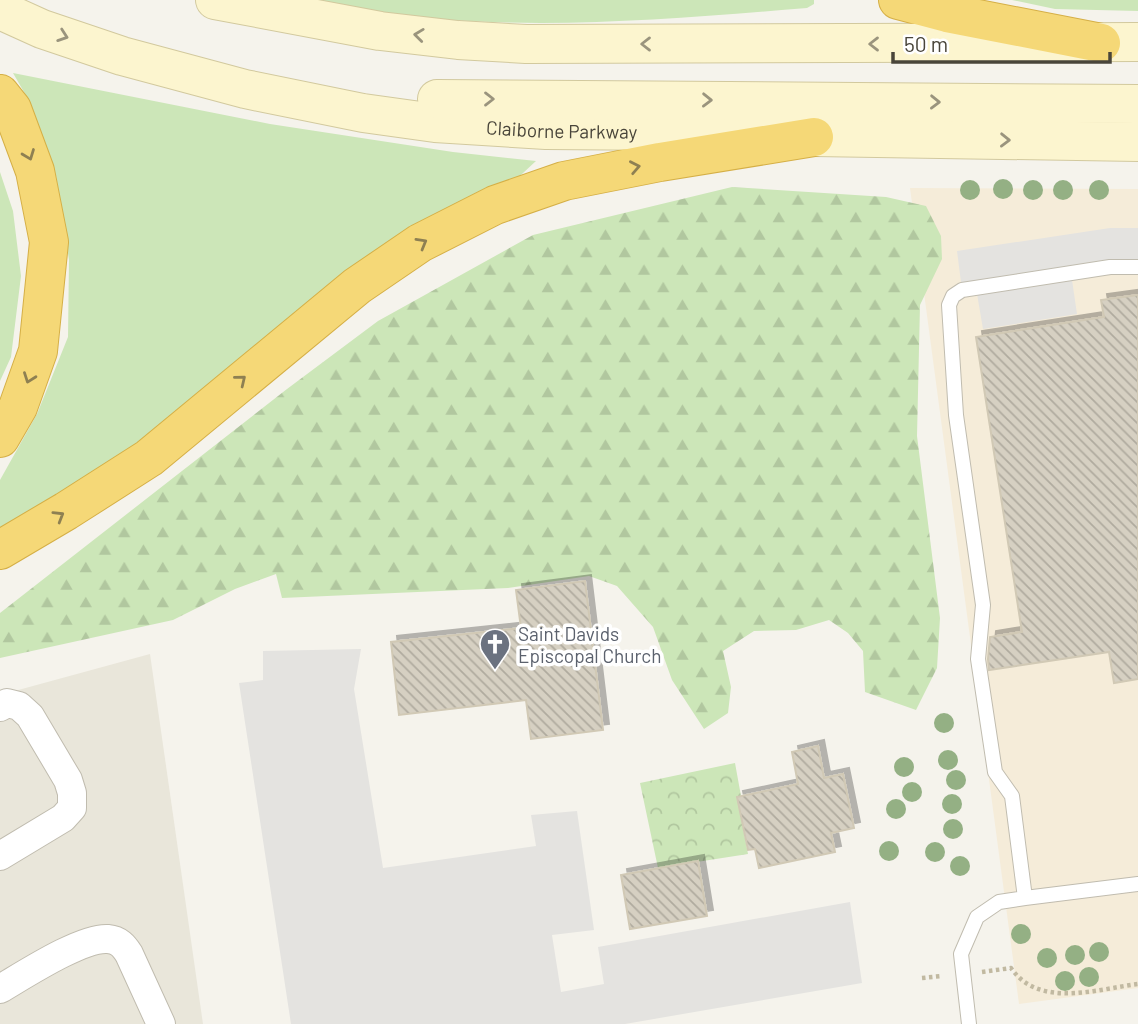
<svg xmlns="http://www.w3.org/2000/svg" width="1138" height="1024" font-family="Barlow,sans-serif">
<style>
.residential{fill:#e9e6da}
.commercial{fill:#f5ecd9}
.grass{fill:#cce6b8}
.forest{fill:url(#forest-firs)}
.park{fill:url(#park-crowns)}
.parking{fill:#e4e3e0}
.building{fill:url(#building-back-hatch);stroke:#d1c9b5;stroke-width:2;filter:url(#shadow)}
.lines{fill:none;stroke-linecap:round;stroke-linejoin:round}
.service-casing{stroke:#c0bcaf;stroke-width:16}
.minor-casing{stroke:#c0bcaf;stroke-width:30}
.secondary-casing{stroke:#d2c99e;stroke-width:40}
.motorway-casing{stroke:#d5af46;stroke-width:40}
.path{stroke:#c1b9a1;stroke-width:4.5;stroke-dasharray:3.5 3.5;stroke-linecap:butt}
.service{stroke:#fff;stroke-width:14}
.minor{stroke:#fff;stroke-width:28}
.secondary{stroke:#fcf5cf;stroke-width:38}
.motorway{stroke:#f5d877;stroke-width:38}
.tree{fill:#94b084}
.oneway{stroke:#9a947d}
.oneway2{stroke:#8e8052}
.labels{text-anchor:middle;dominant-baseline:central;stroke-width:7;stroke-linejoin:round;paint-order:stroke}
.street-label{font-size:19px;fill:#49453a;stroke:#fff}
.worship-label{font-size:19px;fill:#5b616d;stroke:#fff;text-anchor:start}
</style>
<defs>
<pattern id="forest-firs" width="22" height="20" patternUnits="userSpaceOnUse" patternTransform="scale(1.75)"><rect width="22" height="20" fill="#cce6b8"/><path d="M5 1l3.5 6h-7zM16 11l3.5 6h-7z" fill="#b1c79f"/></pattern>
<pattern id="park-crowns" width="20" height="18" patternUnits="userSpaceOnUse" patternTransform="scale(1.75)"><rect width="20" height="18" fill="#cce6b8"/><path d="M2 6a3 3 0 1 1 6 0M12 15a3 3 0 1 1 6 0" fill="none" stroke="#b1c79f"/></pattern>
<pattern id="building-back-hatch" width="6" height="6" patternUnits="userSpaceOnUse" patternTransform="scale(1.75)"><rect width="6" height="6" fill="#d6d0c2"/><path d="M-1 5l2 2M0 0l6 6M5-1l2 2" fill="none" stroke="#b0ab9f"/></pattern>
<filter id="shadow"><feDropShadow dx="6" dy="-6" stdDeviation="0" flood-color="#0004"/></filter>
</defs>
<rect width="100%" height="100%" fill="#f5f3ec"/>
<path class="residential" d="M150,654l53,370h-203v-329z"/>
<path class="commercial" d="M910,188l228,1v799l-119,16z"/>
<path class="grass" d="M301,0h513v4l-7,4c-121,10 -247,21 -369,11 -46,-4 -92,-12 -137,-19z
M1012,0h126v11l-83,-2z
M13,73l257,51 183,28 83,9 -27,25 -372,259 -137,86v-51l37,-66 31,-77 1,-77 -13,-84 -28,-77z
M0,172l13,39 8,65 -10,81 -11,24z"/>
<path class="forest" d="M732,187l154,10 40,9 15,30 1,23 -22,46 -3,131 23,182 -3,50 -21,42 -51,-18 -2,-41 -15,-18 -19,-13 -33,10 -42,1 -31,20 8,36 -3,26 -24,16 -32,-49 -19,-53 -36,-41 -28,-10 -81,12 -226,10 -6,-24 -41,15 -62,31 -173,38v-45l287,-224 91,-68 155,-86z"/>
<path class="park" d="M735,763l6,33 -4,1 11,57 -90,14 -18,-85z"/>
<path class="parking" d="M1110,228h28v39l-67,6 6,41 -94,15 -7,-41 -14,2 -5,-39z
M361,649l-7,40 29,179 153,-22 -5,-31 46,-4 17,119 -42,5 9,57 43,-8 -6,-37 252,-45 12,81 -237,41h-334l-52,-341 24,-3v-29z"/>
<path class="building" d="M1138,295v384l-24,4 -5,-31 -120,18 -1,-11 2,-22 32,-5 -46,-295 128,-20 -3,-17z
M585,581l18,149 -72,9 -5,-39 -127,15 -8,-73 130,-14 -5,-38z
M818,746l6,32 19,-4 11,54 -23,5 4,19 -76,16 -4,-19 -7,1 -11,-53 61,-13 -6,-32z
M698,861l9,55 -77,13 -9,-54z"/>
<g class="lines">
<g class="service-casing">
<path id="service" d="M1138,267h-28l-148,23 -9,6 -4,9 7,110 27,190 -5,54 17,113 17,24 13,102 113,-14
M969,1024l-8,-70 16,-37 22,-15 26,-4"/>
</g>
<g class="minor-casing">
<path id="minor" d="M0,707l7,-4 12,3 11,10 38,64 4,13v15l-9,10 -63,38
M0,989c24,-14 82,-52 108,-50 11,1 16,7 21,15l32,70"/>
</g>
<g class="secondary-casing">
<g id="secondary">
<path d="M215,0l165,31 78,9 68,4 612,-2"/>
<path id="s1" d="M0,10l42,19 80,27 123,33 118,24 72,10 111,7 126,1 142,6 324,5"/>
<path d="M437,99l701,5"/>
</g>
</g>
<g class="motorway-casing">
<path id="motorway" d="M898,0l49,13 154,30
M0,94l12,15 23,62 14,71 -11,109 -20,56 -18,31
M0,550l66,-39 83,-53 208,-172 63,-43 75,-38 69,-24 96,-19 154,-25"/>
</g>
<path class="path" d="M982,972l29,-4c28,41 86,21 127,16
M922,978l20,-2"/>
<use href="#service" class="service"/>
<use href="#minor" class="minor"/>
<use href="#secondary" class="secondary"/>
<use href="#motorway" class="motorway"/>
</g>
<g class="tree">
<circle cx="1003" cy="189" r="10"/>
<circle cx="970" cy="190" r="10"/>
<circle cx="1033" cy="190" r="10"/>
<circle cx="1063" cy="190" r="10"/>
<circle cx="1099" cy="190" r="10"/>
<circle cx="944" cy="723" r="10"/>
<circle cx="948" cy="760" r="10"/>
<circle cx="904" cy="767" r="10"/>
<circle cx="956" cy="780" r="10"/>
<circle cx="912" cy="792" r="10"/>
<circle cx="952" cy="804" r="10"/>
<circle cx="896" cy="809" r="10"/>
<circle cx="953" cy="829" r="10"/>
<circle cx="889" cy="851" r="10"/>
<circle cx="935" cy="852" r="10"/>
<circle cx="960" cy="866" r="10"/>
<circle cx="1021" cy="934" r="10"/>
<circle cx="1099" cy="952" r="10"/>
<circle cx="1075" cy="955" r="10"/>
<circle cx="1047" cy="958" r="10"/>
<circle cx="1089" cy="977" r="10"/>
<circle cx="1065" cy="981" r="10"/>
</g>
<defs><path id="oneway-chevron" d="M-2-3.5L2.5 0L-2 3.5" fill="none" stroke-width="1.6" stroke-linecap="round" stroke-linejoin="round" transform="scale(1.75)"/></defs>
<g class="oneway">
<use href="#oneway-chevron" transform="translate(419 35) rotate(-173)"/>
<use href="#oneway-chevron" transform="translate(63 36) rotate(19)"/>
<use href="#oneway-chevron" transform="translate(646 44) rotate(-180)"/>
<use href="#oneway-chevron" transform="translate(874 44) rotate(180)"/>
<use href="#oneway-chevron" transform="translate(489 99)"/>
<use href="#oneway-chevron" transform="translate(707 100) rotate(1)"/>
<use href="#oneway-chevron" transform="translate(935 102) rotate(1)"/>
<use href="#oneway-chevron" transform="translate(1005 140) rotate(1)"/>
</g>
<g class="oneway2">
<use href="#oneway-chevron" transform="translate(29 155) rotate(69)"/>
<use href="#oneway-chevron" transform="translate(635 167) rotate(-11)"/>
<use href="#oneway-chevron" transform="translate(422 243) rotate(-30)"/>
<use href="#oneway-chevron" transform="translate(29 378) rotate(110)"/>
<use href="#oneway-chevron" transform="translate(241 380) rotate(-39)"/>
<use href="#oneway-chevron" transform="translate(59 516) rotate(-31)"/>
</g>
<defs>
<g id="church-pin" transform="scale(1.575)"><path d="M0 17L-7.5 6A9.5 9.5 0 1 1 7.5 6Z" fill="#6b7280" stroke="#fff"/><path d="M-1.2-6h2.4v3.5h3.3v2.4h-3.3V6h-2.4V-.1h-3.3v-2.4h3.3Z" fill="#fff"/></g>
</defs>
<g fill-rule="evenodd">
<use href="#church-pin" x="495" y="644"/>
</g>
<g class="labels">
<g class="street-label">
<text stroke="none"><textPath href="#s1" startOffset="578">Claiborne Parkway</textPath></text>
</g>
<g class="worship-label">
<text x="518" y="633">Saint Davids<tspan x="518" dy="22">Episcopal Church</tspan></text>
</g>
</g>
<path d="M893 52v10h217v-10" fill="none" stroke="#49453a" stroke-width="3.5"/>
<text x="904" y="52" font-size="21" fill="#49453a" stroke="#ffffff" stroke-width="5" paint-order="stroke">50 m</text>
</svg>
